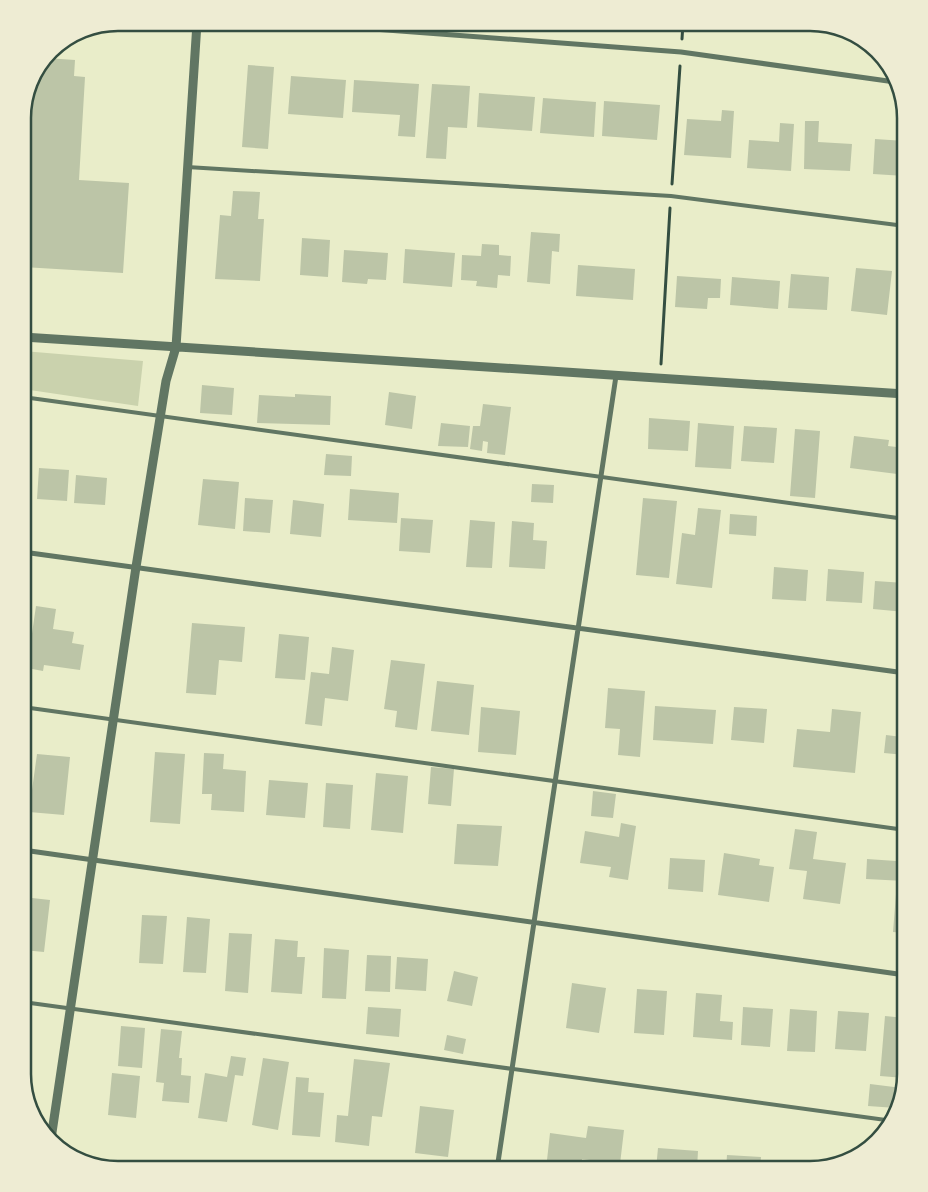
<svg xmlns="http://www.w3.org/2000/svg" width="928" height="1192" font-family="'Noto Sans',sans-serif">
<style>
.green{fill:#cad2ad}
.building{fill:#bcc5a7}
.lines{fill:none;stroke-linecap:round;stroke-linejoin:round}
.path{stroke:#344e41;stroke-width:3}
.service{stroke:#617663;stroke-width:4}
.minor{stroke:#617663;stroke-width:5}
.tertiary{stroke:#617663;stroke-width:9}
.rim{fill:none;stroke:#344e41;stroke-width:2.5}
</style>
<rect width="100%" height="100%" fill="#e9edc9"/>
<path class="green" d="M23,351l120,10 -5,45 -115,-17z"/>
<path class="building" d="M46,58l29,2 -1,16 11,1 -6,103 50,3 -6,90 -100,-6v-156l9,-36z
M248,65l26,2 -6,82 -26,-2z
M291,76l55,4 -3,38 -55,-4z
M354,80l65,4 -4,53 -17,-1 2,-21 -48,-3z
M432,84l38,2 -3,42 -19,-1 -2,32 -20,-1z
M479,93l56,4 -3,34 -55,-4z
M543,98l53,4 -2,35 -54,-4z
M604,101l56,4 -3,35 -55,-4z
M722,110l12,1 -3,47 -47,-3 3,-36 34,2z
M805,121h14l-1,21 34,2 -2,27 -46,-2z
M780,123l14,1 -3,47 -44,-3 2,-28 30,2z
M875,139l30,2v35l-32,-2z
M233,191l27,1 -2,27h6l-4,62 -45,-2 5,-64 11,1z
M531,232l29,2 -1,18 -7,-1 -2,33 -23,-2z
M302,238l28,2 -2,37 -28,-2z
M482,244l17,1v10l12,1 -1,20 -12,-1 -1,13 -21,-2 1,-5 -16,-1 1,-25 19,1z
M405,249l50,4 -3,34 -49,-4z
M344,250l44,3 -2,27 -18,-1 -1,5 -25,-2z
M578,265l57,4 -2,31 -57,-4z
M856,268l36,3 -5,44 -36,-4z
M791,274l38,3 -2,33 -39,-2z
M677,276l44,3 -1,19h-12l-1,11 -32,-2z
M732,277l48,4 -2,28 -48,-4z
M202,385l32,3 -2,27 -32,-2z
M389,392l27,4 -4,33 -27,-4z
M295,394l36,2 -1,29 -73,-2 2,-28 36,2z
M483,404l28,3 -6,48 -18,-2 1,-11 -5,-1 -1,10 -12,-2 3,-23h7z
M649,418l41,3 -2,30 -40,-2z
M441,423l29,3 -2,21 -30,-1z
M698,423l36,3 -3,43 -36,-2z
M744,426l33,2 -3,35 -33,-2z
M795,429l25,2 -5,67 -25,-2z
M854,436l35,4 -1,6 17,2v27l-55,-7z
M326,454l26,2 -1,20 -27,-1z
M39,468l30,2 -2,31 -30,-2z
M76,475l31,3 -2,27 -31,-2z
M203,479l36,3 -4,47 -37,-4z
M532,484l22,1 -1,18 -22,-1z
M350,489l49,4 -2,30 -49,-3z
M245,498l28,2 -3,33 -27,-2z
M643,498l34,3 -8,77 -33,-3z
M293,500l31,4 -3,33 -31,-3z
M698,508l23,2 -9,78 -36,-4 6,-51 13,2z
M730,514l27,2 -1,20 -27,-2z
M401,518l32,2 -3,33 -31,-2z
M470,520l25,2 -3,46 -26,-1z
M512,521l22,2 -1,17 14,1 -2,28 -36,-2z
M774,567l34,3 -2,31 -34,-2z
M828,569l36,3 -2,31 -36,-2z
M875,581l30,2v29l-32,-3z
M36,606l20,3 -3,20 21,3 -2,11 12,2 -4,25 -36,-5 -1,6 -16,-3z
M192,623l53,4 -3,35 -23,-2 -3,35 -30,-2z
M279,634l30,3 -4,43 -30,-2z
M332,647l22,3 -6,51 -23,-3 -3,28 -17,-2 6,-52 18,2z
M391,660l34,4 -8,66 -22,-3 2,-16 -13,-2z
M437,681l37,4 -5,50 -38,-4z
M608,688l37,3 -5,66 -22,-2 2,-26 -15,-1z
M655,706l61,4 -3,34 -60,-4z
M481,707l39,4 -4,44 -38,-3z
M734,707l33,2 -3,34 -33,-3z
M832,709l29,3 -6,61 -62,-6 4,-38 33,3z
M904,719l1,36 -21,-2 2,-18 16,2z
M155,752l30,2 -5,70 -30,-2z
M204,753l20,1 -1,15 23,2 -2,41 -33,-2 1,-16h-10z
M37,754l33,3 -6,58 -35,-3z
M431,767l23,2 -3,37 -23,-2z
M904,769h1v40h-4z
M376,773l32,3 -5,57 -32,-3z
M269,780l39,3 -3,35 -39,-3z
M326,783l27,2 -3,44 -27,-2z
M593,791l23,3 -3,24 -22,-2z
M621,823l15,3 -8,54 -19,-3 2,-10 -31,-4 5,-32 34,6z
M457,824l45,2 -4,40 -44,-2z
M795,829l22,3 -4,27 33,4 -6,41 -37,-5 4,-28 -18,-2z
M898,835l7,1v45l-39,-2 1,-20 29,2z
M724,853l36,6 -1,6 15,2 -5,35 -51,-7z
M670,858l35,2 -2,32 -35,-3z
M896,894l9,1v38l-12,-1z
M23,897l27,3 -6,52 -21,-2z
M142,915l25,1 -4,48 -24,-1z
M187,917l23,2 -4,54 -23,-1z
M229,933l23,1 -4,59 -23,-2z
M275,939l23,2 -1,16h8l-3,37 -31,-2z
M324,948l25,2 -3,49 -24,-1z
M367,955l24,1 -1,36 -25,-1z
M397,957l31,2 -2,32 -31,-2z
M454,971l24,6 -6,29 -25,-5z
M572,983l34,5 -7,45 -33,-5z
M637,989l30,2 -3,44 -30,-2z
M696,993l26,2 -2,26 13,1 -1,18 -39,-3z
M368,1007l33,2 -2,28 -33,-3z
M743,1007l30,2 -3,38 -29,-2z
M790,1009l27,2 -2,41 -28,-1z
M838,1011l31,2 -3,38 -31,-2z
M885,1016l20,2v60l-25,-2z
M121,1026l24,2 -3,40 -24,-2z
M161,1029l21,2 -3,27h3l-1,17 10,1 -2,27 -27,-2 2,-18 -8,-1z
M447,1035l19,4 -3,15 -19,-4z
M231,1056l15,2 -3,18 -8,-1 -8,47 -29,-4 7,-45 22,4z
M263,1058l26,4 -11,68 -26,-5z
M354,1059l36,4 -8,54 -10,-1 -3,30 -34,-4 2,-27 11,1z
M112,1073l28,3 -4,42 -28,-3z
M296,1077l13,1 -1,14 16,1 -4,44 -28,-2z
M870,1084l32,4 -6,20 -28,-2z
M420,1106l34,4 -6,47 -33,-4z
M588,1126l36,4 -4,34 -38,-5 -1,10h-35l4,-36 36,5z
M658,1148l40,3 -1,18h-41z
M727,1155l34,2 -1,12h-34z"/>
<g class="lines">
<path class="path" d="M682,39l1,-16
M672,184l8,-118
M661,364l9,-156"/>
<path class="service" d="M187,167l484,29 234,30
M23,397l882,122
M23,707l882,123
M23,1002l870,119"/>
<path class="minor" d="M293,23l388,29 214,30
M23,552l882,121
M23,850l882,125
M95,1164l43,5
M497,1169l119,-793"/>
<path class="tertiary" d="M23,337l882,57
M51,1139l85,-572 30,-186 10,-34 21,-324"/>
</g>
<path d="M0 0H928V1192H0ZM118 31H810A87 87 0 0 1 897 118V1074A87 87 0 0 1 810 1161H118A87 87 0 0 1 31 1074V118A87 87 0 0 1 118 31Z" fill="#eeecd3" fill-rule="evenodd"/>
<path class="rim" d="M118 31H810A87 87 0 0 1 897 118V1074A87 87 0 0 1 810 1161H118A87 87 0 0 1 31 1074V118A87 87 0 0 1 118 31Z"/>
</svg>
